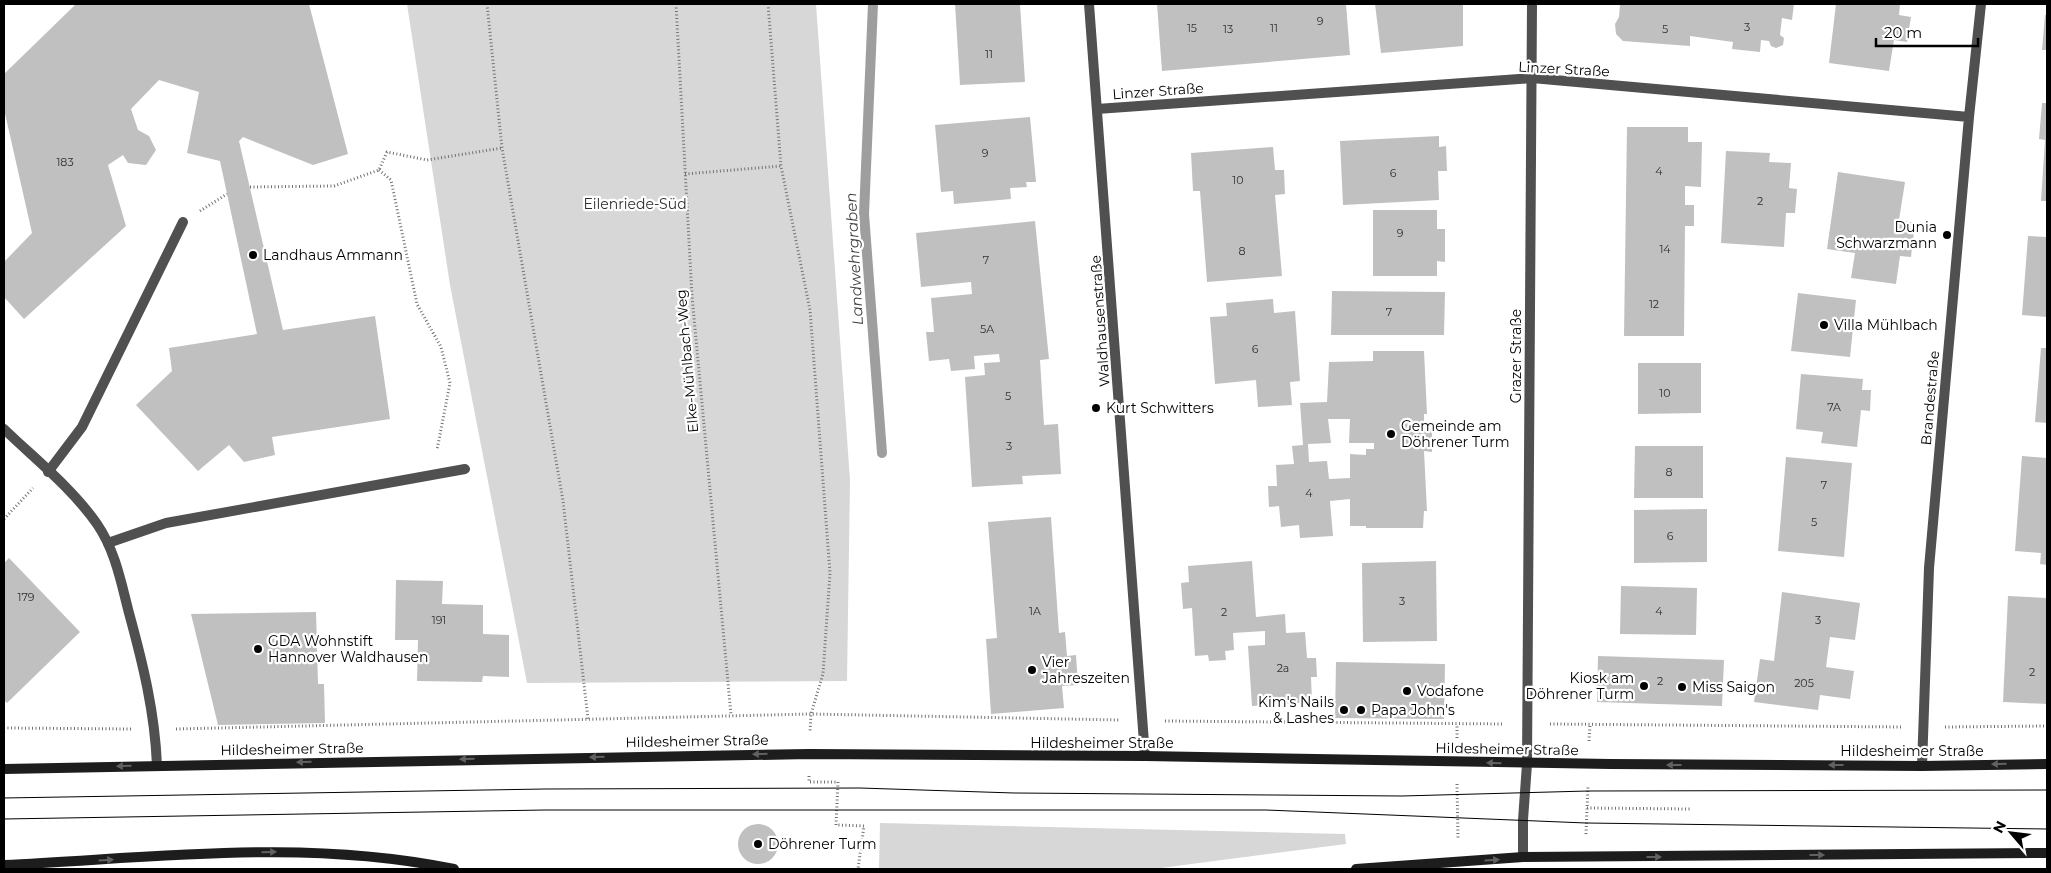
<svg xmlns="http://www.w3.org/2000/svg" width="2051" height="873" font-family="Montserrat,sans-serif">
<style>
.green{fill:#d7d7d7}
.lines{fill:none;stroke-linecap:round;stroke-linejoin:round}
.stream{stroke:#9e9e9e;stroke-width:10}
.building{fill:#c0c0c0;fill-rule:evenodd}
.path{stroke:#727272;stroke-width:3;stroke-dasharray:1 2.5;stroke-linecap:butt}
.service{stroke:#505050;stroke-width:10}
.minor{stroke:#505050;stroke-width:10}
.secondary{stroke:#1d1d1d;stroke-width:10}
.tram{stroke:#000;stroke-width:1}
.oneway{fill:#616161}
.poi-dot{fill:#000;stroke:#fff;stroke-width:2}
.labels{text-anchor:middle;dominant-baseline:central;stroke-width:4.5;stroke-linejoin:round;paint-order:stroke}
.number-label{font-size:11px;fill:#303030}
.street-label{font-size:14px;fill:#000;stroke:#fff}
.park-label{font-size:14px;fill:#2e2e2e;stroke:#fff}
.poi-label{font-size:14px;fill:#000;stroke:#fff;text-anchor:start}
.water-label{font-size:15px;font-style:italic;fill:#3f3f3f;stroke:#fff}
</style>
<rect width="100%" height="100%" fill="#fff"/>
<path class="green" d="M407,4h409l34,476 -3,201 -320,2 -77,-398z
M880,823l465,11 1,10 -193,25h-274z"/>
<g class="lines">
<path class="stream" d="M873,4l-9,210 18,239"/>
</g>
<path class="building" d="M76,4h233l39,150 -35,11 -70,-28 -4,4 44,189 92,-14 15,103 -118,18 3,18 -31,7 -15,-17 -31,26 -62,-66 36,-34 -3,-23 88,-14 -37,-173 -33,-8 12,-61 -40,-12 -28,29 7,21 11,6 7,14 -10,15 -18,-2 -5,-8 -15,10 18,61 -102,93 -20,-22v-35l28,-29 -28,-124v-35z
M955,4h65l5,78 -65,3z
M1157,4h189l4,51 -188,16z
M1375,4h88v42l-82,7z
M1620,4h174l-2,16 -10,-2 -2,17 4,3 -1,7 -7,3 -5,-2 -2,-5 -8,-1 -1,12 -28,-3 1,-7 -43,-6v10l-67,-5 -7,-7 -1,-10 4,-7z
M1836,4h64l-1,11 12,2 -4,25 -13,-2 -5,31 -60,-8z
M2045,15h2v35h-5z
M2042,103h5v98h-6l4,-61 -6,-1z
M1030,117l6,65h-10l1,5 -17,1 1,11 -57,5 -1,-13 -12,1 -6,-67z
M1627,127h61v15h14l-1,45 -16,-1v19h9v21h-9l-1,110h-60z
M1439,136v11l7,-1 1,25h-9l1,29 -96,5 -3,-64z
M1273,147l2,23h9l1,24 -10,1 7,81 -75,6 -7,-91h-7l-2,-38z
M1726,151l44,2 -1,9 22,1 -2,25 8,1 -2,24h-9l-2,34 -63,-4z
M1838,172l67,10 -6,38 16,3 -4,34 -11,-1 -4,28 -45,-6 4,-25 -28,-4z
M1373,210h64v19h8v33l-8,-1v15h-64z
M1035,221l14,138 -9,1 4,65 14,-1 3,50 -39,2 1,8 -51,3 -7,-110 20,-2 -1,-12 16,-1 -1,-8 -25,2 1,13 -24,2 -2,-12 -20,2 -3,-29h8l-3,-34 41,-4 -1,-12 -50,5 -5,-54z
M2028,236l19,1v80l-25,-2z
M1332,291l113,1 -1,43h-113z
M1798,293l58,7 -6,57 -59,-6z
M1273,299l1,14 21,-2 5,70 -10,1 2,23 -34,2 -2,-27 -41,4 -5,-67 17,-1 -1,-13z
M2041,348h6v75l-12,-1z
M1373,351h51l3,63h-3v14h8v24l-8,-1 3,60h-3l-1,17h-57v-2h-16v-27l-20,2 3,35 -33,2 -1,-13 -18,2 -2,-21 -10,1 -1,-21h9l-1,-21 18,-1 -2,-18 11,-1 -3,-42 27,-1 2,-40 44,-1zM1328,419h22l-1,24h25v6h-8v6l-16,-1v24l-21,1 -2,-18 -18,1 -1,-18 23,-1z
M1638,363h63v50l-63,1z
M1801,374l62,5 -1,11h9l-1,21 -9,-1 -4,37 -36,-4 2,-11 -27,-3z
M1635,446h68v52h-69z
M2022,456l25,2v107l-7,-1 1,-11 -26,-2z
M1786,457l66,6 -8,94 -66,-6z
M1707,509v53l-73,1v-53z
M1051,517l8,116 6,-1 2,24 9,-1 2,30 -16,1 2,22 -73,6 -5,-75 11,-1 -9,-116z
M9,558l71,74 -73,71 -3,-3v-137z
M1252,561l4,56 29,-3 1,19 19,-1 2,26h9l1,19h-6l1,25 -60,4 -4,-60 17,-1v-14l-32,2 1,17 -9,1 1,9 -17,1 -1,-6 -13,1 -3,-48 -9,1 -2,-26 8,-1 -1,-16z
M1436,561l1,80 -74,1 -1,-79z
M396,580l47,1 -1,23 41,1v29l26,1v42l-26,-1 -1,6 -65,-1 1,-41h-23z
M1621,586l76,2 -1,47 -76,-1z
M1782,592l78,11 -5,37 -25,-3 -4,30 28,4 -4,28 -30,-4 -2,15 -64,-8 6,-43 14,2z
M2008,596l39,2v106l-44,-2z
M316,612l2,72h6l1,39 -107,2 -27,-111z
M1598,656l126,4 -2,46 -125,-4z
M1336,662l109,2 -1,55 -109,-1z
M738 844a20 20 0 1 1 40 0a20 20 0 1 1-40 0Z"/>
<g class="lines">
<path class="path" d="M487,4l15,144 61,353 25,218
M676,4l16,292 39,419
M768,4l13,162 29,144 20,263 -7,101 -12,40 -1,18
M379,170l12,10 26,124 24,43 9,36 -13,67
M685,174l96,-8
M250,187l84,-1 45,-16 8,-18 40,8 75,-12
M200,211l27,-17
M4,519l29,-31
M1165,721l339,3
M1550,724l352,3
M1945,727l102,-1
M4,728l128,1
M176,729l635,-15 308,6
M1457,738v-14
M1589,741l1,-16
M809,776v6h29l-2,43 28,1 -6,43
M1457,784l1,56
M1587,808l103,1
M1586,834l2,-49"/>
<path class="service" d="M48,472l34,-45 101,-205
M108,543l58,-20 299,-54"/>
<path class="minor" d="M1089,4l56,752
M1097,109l435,-31 437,39
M4,429c31,30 68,59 93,95 18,26 24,58 32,89 14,51 26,100 28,153
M1922,766l7,-198 40,-451 12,-113
M1523,857v-37l4,-56 5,-760"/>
<path class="secondary" d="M4,769l805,-15 336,2 465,8 312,2 125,-2
M4,865c150,-7 301,-27 450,4
M1356,869l167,-12 524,-4"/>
<path class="tram" d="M4,798l541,-9 315,-1 154,5 388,3 186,-5 459,-1
M4,819l541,-9h721l320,13 461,6"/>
</g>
<defs><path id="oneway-solid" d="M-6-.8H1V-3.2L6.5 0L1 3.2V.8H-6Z" transform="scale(1.25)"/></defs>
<g class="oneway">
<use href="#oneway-solid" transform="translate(760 754) rotate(179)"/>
<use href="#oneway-solid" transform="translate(597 757) rotate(179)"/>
<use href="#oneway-solid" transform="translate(467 759) rotate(179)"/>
<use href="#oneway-solid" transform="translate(304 762) rotate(179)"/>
<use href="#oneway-solid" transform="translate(1494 763) rotate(-179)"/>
<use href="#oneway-solid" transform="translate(1999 764) rotate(179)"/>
<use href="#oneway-solid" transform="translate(1674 765) rotate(-180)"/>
<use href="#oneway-solid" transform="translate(1836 765) rotate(-180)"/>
<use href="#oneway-solid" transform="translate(124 766) rotate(179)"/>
<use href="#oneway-solid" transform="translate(269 852) rotate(-1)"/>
<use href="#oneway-solid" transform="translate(1817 855)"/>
<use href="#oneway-solid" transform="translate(1654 857)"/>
<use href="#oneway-solid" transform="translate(106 860) rotate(-3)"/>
<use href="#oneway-solid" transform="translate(1492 860) rotate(-4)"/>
</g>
<g class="poi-dot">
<circle cx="1947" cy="235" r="5"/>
<circle cx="253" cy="255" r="5"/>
<circle cx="1824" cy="325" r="5"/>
<circle cx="1096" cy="408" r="5"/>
<circle cx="1391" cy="434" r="5"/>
<circle cx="258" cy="649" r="5"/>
<circle cx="1032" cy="670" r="5"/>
<circle cx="1644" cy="686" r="5"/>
<circle cx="1682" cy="687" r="5"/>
<circle cx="1407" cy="691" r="5"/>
<circle cx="1344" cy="710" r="5"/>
<circle cx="1361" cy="710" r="5"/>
<circle cx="758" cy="844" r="5"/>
</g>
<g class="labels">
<g class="number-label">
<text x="1320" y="21">9</text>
<text x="1747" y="27">3</text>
<text x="1192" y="28">15</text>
<text x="1274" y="28">11</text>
<text x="1228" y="29">13</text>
<text x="1665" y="29">5</text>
<text x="989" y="54">11</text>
<text x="985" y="153">9</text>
<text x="65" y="162">183</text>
<text x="1659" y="171">4</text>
<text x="1393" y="173">6</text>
<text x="1238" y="180">10</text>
<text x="1760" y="201">2</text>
<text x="1400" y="233">9</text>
<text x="1665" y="249">14</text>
<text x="1242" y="251">8</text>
<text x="986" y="260">7</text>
<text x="1654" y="304">12</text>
<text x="1389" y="312">7</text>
<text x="987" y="329">5A</text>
<text x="1255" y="349">6</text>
<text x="1665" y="393">10</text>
<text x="1008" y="396">5</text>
<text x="1834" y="407">7A</text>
<text x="1009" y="446">3</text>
<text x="1669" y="472">8</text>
<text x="1824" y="485">7</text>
<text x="1309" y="493">4</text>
<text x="1814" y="522">5</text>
<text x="1670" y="536">6</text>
<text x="26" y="597">179</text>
<text x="1402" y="601">3</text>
<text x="1035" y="611">1A</text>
<text x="1659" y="611">4</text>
<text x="1224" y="612">2</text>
<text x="439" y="620">191</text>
<text x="1818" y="620">3</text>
<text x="1283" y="668">2a</text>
<text x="2032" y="672">2</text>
<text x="1660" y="681">2</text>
<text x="1804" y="683">205</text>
</g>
<g class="street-label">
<text transform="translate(1564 69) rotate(3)">Linzer Straße</text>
<text transform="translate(1158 91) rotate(-4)">Linzer Straße</text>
<text transform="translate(1100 321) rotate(-94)">Waldhausenstraße</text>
<text transform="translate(1516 356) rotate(-90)">Grazer Straße</text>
<text transform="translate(687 361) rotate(-95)">Elke-Mühlbach-Weg</text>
<text transform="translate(1930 398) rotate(-85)">Brandestraße</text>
<text transform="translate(697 741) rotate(-1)">Hildesheimer Straße</text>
<text x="1102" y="743">Hildesheimer Straße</text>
<text transform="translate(292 749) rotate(-1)">Hildesheimer Straße</text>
<text transform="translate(1507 749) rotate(1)">Hildesheimer Straße</text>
<text x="1912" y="751">Hildesheimer Straße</text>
</g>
<g class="park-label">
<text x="635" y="204">Eilenriede-Süd</text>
</g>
<g class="poi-label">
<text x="1937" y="227" text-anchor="end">Dunia<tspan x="1937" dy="16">Schwarzmann</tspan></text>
<text x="263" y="255">Landhaus Ammann</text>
<text x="1834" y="325">Villa Mühlbach</text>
<text x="1106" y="408">Kurt Schwitters</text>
<text x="1401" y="426">Gemeinde am<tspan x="1401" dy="16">Döhrener Turm</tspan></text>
<text x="268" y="641">GDA Wohnstift<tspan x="268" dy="16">Hannover Waldhausen</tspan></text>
<text x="1042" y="662">Vier<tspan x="1042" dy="16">Jahreszeiten</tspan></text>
<text x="1634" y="678" text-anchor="end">Kiosk am<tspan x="1634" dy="16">Döhrener Turm</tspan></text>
<text x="1692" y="687">Miss Saigon</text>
<text x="1417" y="691">Vodafone</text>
<text x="1334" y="702" text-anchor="end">Kim's Nails<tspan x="1334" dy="16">&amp; Lashes</tspan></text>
<text x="1371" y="710">Papa John's</text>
<text x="768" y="844">Döhrener Turm</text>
</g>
<g class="water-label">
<text transform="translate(854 259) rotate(-93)">Landwehrgraben</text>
</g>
</g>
<rect width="2051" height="873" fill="none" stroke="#000000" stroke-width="10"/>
<g transform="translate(2011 833) rotate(298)" stroke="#ffffff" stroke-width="4" paint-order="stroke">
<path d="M0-4L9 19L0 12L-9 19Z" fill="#000000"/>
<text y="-8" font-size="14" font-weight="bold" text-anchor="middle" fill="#000000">N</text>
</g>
<path d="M1876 38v8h102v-8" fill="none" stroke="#000000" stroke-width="2.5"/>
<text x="1884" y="38" font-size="15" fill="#000000" stroke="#ffffff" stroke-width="4" paint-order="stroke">20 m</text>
</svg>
